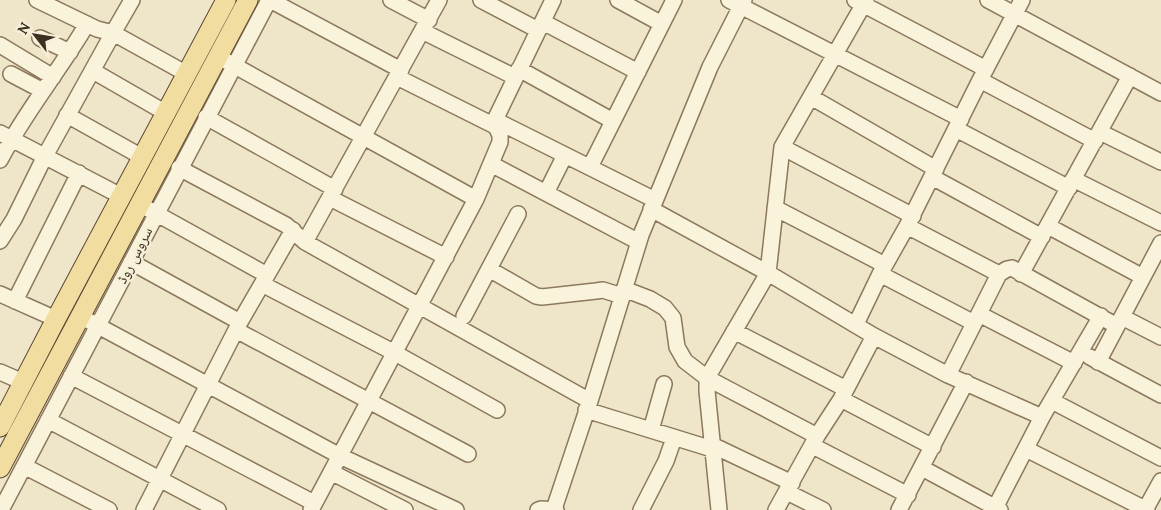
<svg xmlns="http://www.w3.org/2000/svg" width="1161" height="510" font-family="Lora,'Noto Naskh Arabic',serif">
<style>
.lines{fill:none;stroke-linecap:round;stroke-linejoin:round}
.minor-casing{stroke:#8c795d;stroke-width:18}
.major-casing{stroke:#5a4731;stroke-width:21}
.minor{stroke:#faf3dc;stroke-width:15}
.major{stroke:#f2dda1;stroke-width:19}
.labels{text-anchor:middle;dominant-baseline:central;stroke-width:5;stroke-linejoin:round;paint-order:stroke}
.street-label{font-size:15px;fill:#3c3020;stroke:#f7f0d8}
</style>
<rect width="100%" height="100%" fill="#efe6c9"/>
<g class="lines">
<g class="minor-casing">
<path id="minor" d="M37,0l60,29 16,4 74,41
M270,0l131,70
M391,0l38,20
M481,0l57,30
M618,0l44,24
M729,0l232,119
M855,0l131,69
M988,0l173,93
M543,22l95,50
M422,31l93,46
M40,38l30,14
M0,45l53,32
M226,61l250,138
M519,69l94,52
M93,71l73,42
M11,74l32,17
M397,77l98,49
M980,80l115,61
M811,97l125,72
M67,115l75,42
M206,117l129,72
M495,120l160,80
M956,129l113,59
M1100,132l61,30
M0,133l121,63
M782,147l131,69
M0,160c25,-48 60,-90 87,-136
M491,164l148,78
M590,167l84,-167
M179,168l107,57 19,17 285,159
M932,177l110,60
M1073,179l88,44
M546,193l19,-38
M330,198l116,59
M775,208l110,57
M148,209l119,66
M651,209l117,64 106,63 74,39 94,42
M907,226l92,48
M1048,226l95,51
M0,241l14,-22 31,-63 68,-123 19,-33
M305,242l134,-242
M131,262l109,60
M489,269l47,27 6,1 54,-6 7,-1 19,6
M880,274l94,49
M1021,274l109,-198
M262,284l133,69 102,57
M624,289l26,10 15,9 8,10 4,29 8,14 22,17 110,58
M0,294l56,25
M15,301l64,-128
M979,314l95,49
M464,316l54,-102
M1122,317l39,20
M89,321l251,135 116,54
M856,324l24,-50 27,-48 73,-146 42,-80
M236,330l232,124
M734,331l112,58
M1090,357l71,38
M1098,362l63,-119
M0,372l23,10
M948,375l51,-101 8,-5 5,-1 105,58
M71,376l243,127
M841,399l92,48
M1052,401l109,57
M586,410l126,39
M48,420l170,90
M651,430l13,-46
M712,445l80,38
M813,446l95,49
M1026,449l121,61
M24,466l85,44
M922,468l78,42
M331,472l74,38
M787,492l36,18
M995,508l47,-91 59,-101
M554,509l36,-108 51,-166 69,-168 34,-67
M1,510l268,-510
M144,510l96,-188 53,-92
M311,510l165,-311 24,-57v-7l-6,-12 1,-3 58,-120
M538,510l3,-1 15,1
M641,510l25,-49 8,-23
M719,510l-12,-119v-13l61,-105 14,-126 84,-147
M776,510l41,-74 24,-37 33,-63
M899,510l67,-128
M1145,510l16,-29"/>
</g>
<g class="major-casing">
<path id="major" d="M0,427l56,-108 170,-319
M0,468l248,-468"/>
</g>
<use href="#minor" class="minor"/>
<use href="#major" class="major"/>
</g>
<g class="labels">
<g class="street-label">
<text transform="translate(134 255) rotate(-63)">سروس روڈ</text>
</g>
</g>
<g transform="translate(35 35) rotate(301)" stroke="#f7f0d8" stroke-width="4" paint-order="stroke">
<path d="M0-4L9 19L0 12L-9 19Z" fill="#3c3020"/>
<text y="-8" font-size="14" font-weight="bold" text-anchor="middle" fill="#3c3020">N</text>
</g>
</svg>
